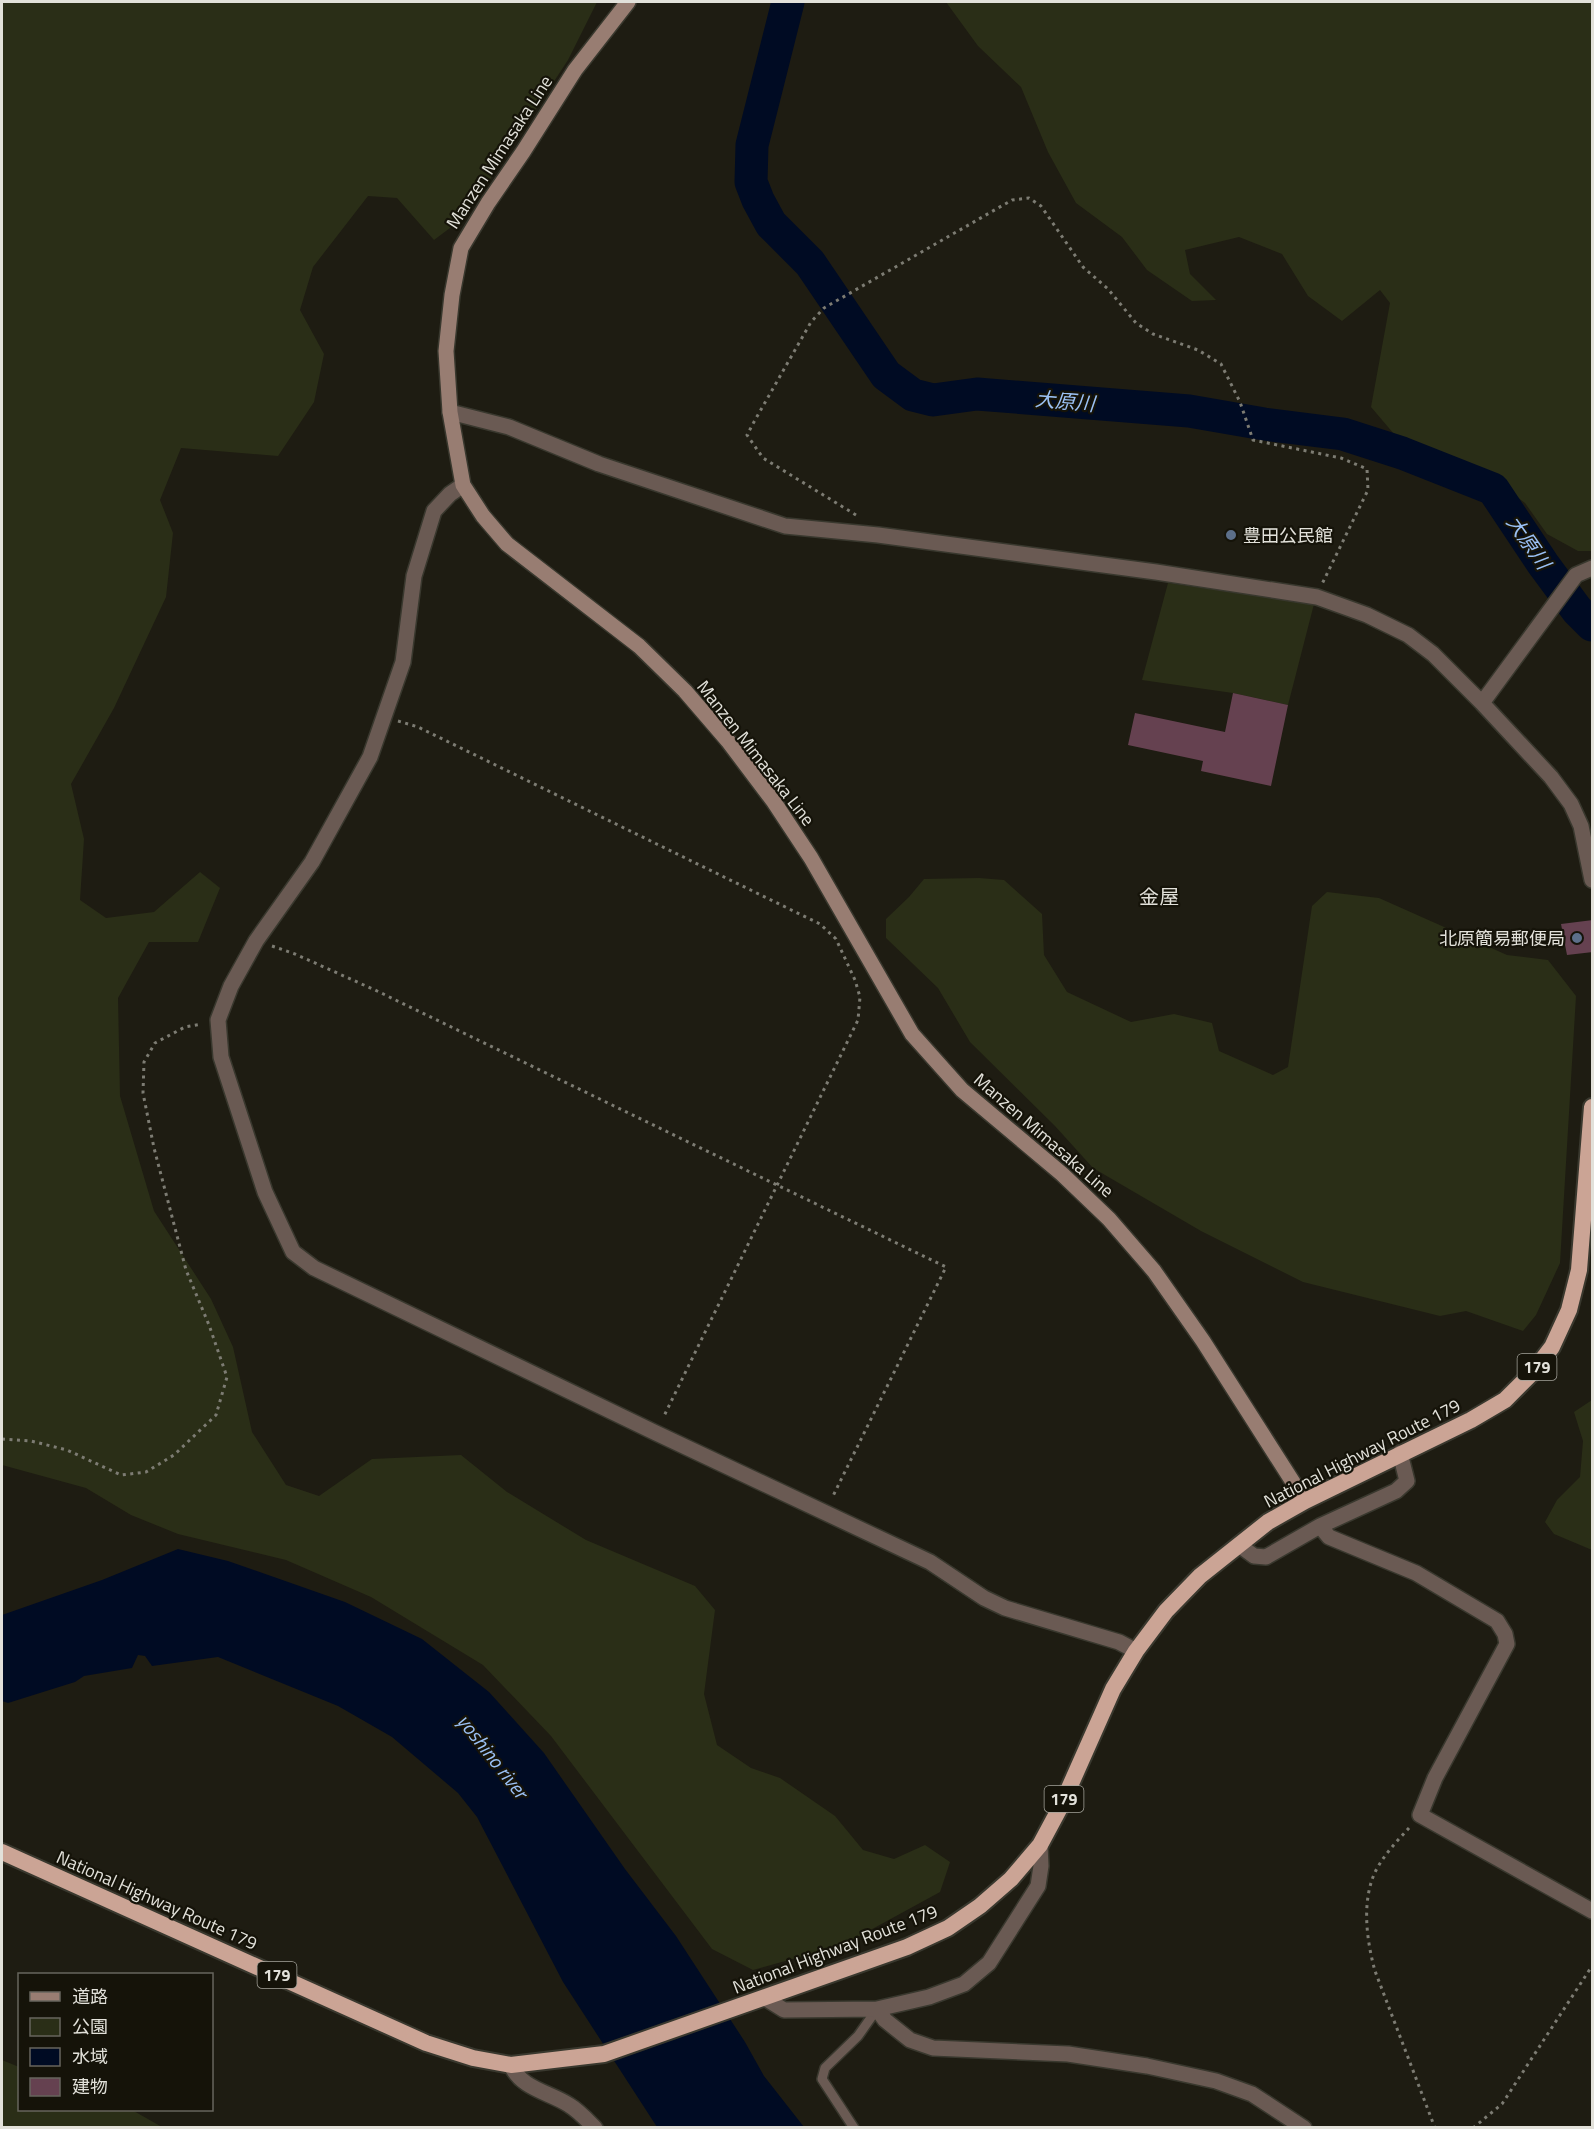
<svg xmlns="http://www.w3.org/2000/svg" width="1594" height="2129" font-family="'Titillium Web','Noto Sans JP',sans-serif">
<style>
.green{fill:#2a2e17}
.water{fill:#000b23}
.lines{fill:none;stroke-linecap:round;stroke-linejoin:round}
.river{stroke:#000b23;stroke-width:33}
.building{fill:#654150}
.service-casing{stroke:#39382e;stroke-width:12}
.minor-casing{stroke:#39382e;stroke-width:18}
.secondary-casing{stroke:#39382e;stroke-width:18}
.trunk-casing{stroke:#39382e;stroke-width:20}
.path{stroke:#7d7c73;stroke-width:3;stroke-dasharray:3 4.5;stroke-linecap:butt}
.service{stroke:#6a5a53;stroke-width:9}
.minor{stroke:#6a5a53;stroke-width:15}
.secondary{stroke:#987d72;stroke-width:15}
.trunk{stroke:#cba495;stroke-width:16}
.service-dot{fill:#5c6f8a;stroke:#151309;stroke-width:2}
.labels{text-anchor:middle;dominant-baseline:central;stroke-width:4.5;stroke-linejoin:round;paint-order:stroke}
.shield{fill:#151309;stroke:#a4a39b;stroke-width:1.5}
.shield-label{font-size:16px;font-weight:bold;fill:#e2e1da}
.street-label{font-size:18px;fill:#e2e1da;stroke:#151309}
.poi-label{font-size:18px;fill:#e2e1da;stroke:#151309;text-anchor:start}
.water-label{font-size:20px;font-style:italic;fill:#9bc1f5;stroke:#151309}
.neighbourhood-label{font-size:20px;fill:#e2e1da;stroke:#151309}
</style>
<rect width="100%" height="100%" fill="#1e1c12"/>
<path class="green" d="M2,2h595l-29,58 -102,156 -32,24 -37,-42 -29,-2 -55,71 -13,43 24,44 -10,48 -36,54 -97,-8 -21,52 13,33 -7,64 -52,111 -43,76 13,55 -4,61 26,18 48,-6 46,-40 20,16 -22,54h-49l-31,56 2,98 34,115 57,88 22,48 19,85 34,53 33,11 53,-37 89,-4 46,37 79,48 109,46 20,24 -11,84 13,51 34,23 29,10 55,38 28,34 31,9 31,-14 25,17 -10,30 -97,53 -90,25 -41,-21 -161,-213 -68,-71 -112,-68 -85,-37 -108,-26 -47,-19 -45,-27 -84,-23z
M946,2h646v549h-14l-31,-17 -22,-31 -44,-33 -87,-36 -23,-27 19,-104 -10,-13 -38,31 -34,-25 -26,-42 -43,-17 -54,13 5,24 26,26 -24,1 -45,-31 -25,-33 -46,-34 -28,-51 -27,-65 -43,-41z
M1168,583l146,21 -26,101 -55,-12 -91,-13z
M979,878l25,2 38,34 2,41 23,37 64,30 43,-8 38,9 7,28 54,24 15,-8 24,-161 15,-14 52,6 128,57 41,5 28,36 -16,267 -24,52 -13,16 -57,-20 -26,5 -137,-34 -102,-51 -108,-63 -38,-42 -85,-84 -32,-54 -52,-50v-19l23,-22 15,-18z
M1592,1400v150l-38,-16 -9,-12 12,-22 23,-23 3,-36 -9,-29z
M2,2060l17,7 1,43h112l30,17h-160z"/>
<path class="water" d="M178,1549l50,12 117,41 77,37 67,53 55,61 81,116 51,67 69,106 19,34 40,51h-147l-94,-145 -86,-165 -19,-24 -66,-56 -54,-31 -120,-49 -66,9 -7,-10 -7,-1 -6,13 -48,8 -9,6 -67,21 -6,-2v-86l100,-35z"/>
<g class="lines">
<path class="river" d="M788,2l-36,143 -1,37 7,18 13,24 39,39 76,112 27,20 20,5 44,-6 212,17 75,13 79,10 59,19 91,36 50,75 34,46 15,15"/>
</g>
<path class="building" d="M1233,693l55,12 -17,81 -70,-15 2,-10 -75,-16 7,-32 90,19z
M1593,920v32l-26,3 -6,-31z"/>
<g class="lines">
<g class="service-casing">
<path id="service" d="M854,2128l-32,-49 3,-11 33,-32 19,-27"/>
</g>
<g class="minor-casing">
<path id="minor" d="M450,412l59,15 90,37 186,62 93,9 278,37 161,25 50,18 41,20 25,19 49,49 69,74 20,27 10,22 11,54
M463,485l-13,9 -16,17 -20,65 -11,86 -33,95 -58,105 -56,79 -25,45 -13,34 3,37 44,135 28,60 21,16 342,165 274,129 54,36 21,10 114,34 17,9
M1482,703l94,-128 16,-7
M1320,1526l9,11 87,36 81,48 8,13 2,10 -72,134 -15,37 172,96
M1239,1545l15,11 12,1 54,-31 76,-35 11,-10 -7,-28
M765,1998l19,12 93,-1 52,-12 35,-13 25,-21 49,-77 3,-20 -1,-21
M877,2009l8,11 25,20 23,8 135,6 79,12 69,15 36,13 52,34
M511,2065c10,24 38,27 58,40 10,6 18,15 26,23"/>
</g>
<g class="secondary-casing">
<path id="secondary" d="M628,2l-53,68 -52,82 -35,51 -27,45 -9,47 -6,56 4,61 13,73 20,31 24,28 132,102 46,45 43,50 46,61 37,56 101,176 50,56 100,84 47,45 45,52 49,70 102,160"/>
</g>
<g class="trunk-casing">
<path id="trunk" d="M2,1852l424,191 47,15 38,7 93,-11 303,-107 41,-19 32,-22 31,-27 29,-34 22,-41 51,-115 23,-38 30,-40 34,-35 68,-54 37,-21 166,-81 34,-20 27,-27 20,-26 17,-37 10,-40 13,-163"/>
</g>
<path class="path" d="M856,515l-93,-57 -16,-23 8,-15 56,-98 13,-14 188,-108 17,-2 12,8 42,61 25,22 28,34 17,11 45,16 23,14 19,38 13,38 88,18 26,11 1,21 -46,94
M398,721l20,6 402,197 16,15 19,41 5,17 -2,23 -195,398
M272,946l23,8 80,36 571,277 -114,231
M2,1439l29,2 36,9 54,25 25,-3 28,-17 42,-40 11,-38 -18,-52 -23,-55 -32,-122 -11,-55 1,-31 11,-19 30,-16 17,-3
M1409,1828c-13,14 -29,31 -36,49 -11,29 -6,65 2,94l60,157
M1473,2128l29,-24 90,-138"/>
<use href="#service" class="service"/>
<use href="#minor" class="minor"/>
<use href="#secondary" class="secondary"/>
<use href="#trunk" class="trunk"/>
</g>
<g class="service-dot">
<circle cx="1231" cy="535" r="6"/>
<circle cx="1577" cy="938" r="6"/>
</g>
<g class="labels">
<g class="shield">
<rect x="1517.5" y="1354" width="39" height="26" rx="4.5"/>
<rect x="1044.5" y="1786" width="39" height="26" rx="4.5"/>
<rect x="257.5" y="1962" width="39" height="26" rx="4.5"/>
</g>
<g class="shield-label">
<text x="1537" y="1367">179</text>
<text x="1064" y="1799">179</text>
<text x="277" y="1975">179</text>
</g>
<g class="street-label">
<text transform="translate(499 152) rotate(-57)">Manzen Mimasaka Line</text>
<text transform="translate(756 753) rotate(52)">Manzen Mimasaka Line</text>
<text transform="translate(1044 1135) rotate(41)">Manzen Mimasaka Line</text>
<text transform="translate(1362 1453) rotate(-27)">National Highway Route 179</text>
<text transform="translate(157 1900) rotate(24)">National Highway Route 179</text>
<text transform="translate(835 1949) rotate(-21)">National Highway Route 179</text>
</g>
<g class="poi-label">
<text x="1243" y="535">豊田公民館</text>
<text x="1565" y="938" text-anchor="end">北原簡易郵便局</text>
</g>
<g class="water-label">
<text transform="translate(1065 401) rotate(5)">大原川</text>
<text transform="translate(1529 542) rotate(55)">大原川</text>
<text transform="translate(493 1756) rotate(52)">yoshino river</text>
</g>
<g class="neighbourhood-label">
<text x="1159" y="896">金屋</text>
</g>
</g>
<rect width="1594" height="2129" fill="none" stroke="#e2e1da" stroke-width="6"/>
<rect x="18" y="1973" width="195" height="138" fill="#151309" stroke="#67655d" stroke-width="1.5"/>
<rect x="30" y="1992" width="30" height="9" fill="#987d72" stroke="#67655d" stroke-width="1.5"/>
<text x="72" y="2003" font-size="18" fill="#e2e1da">道路</text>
<rect x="30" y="2018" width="30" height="18" fill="#2a2e17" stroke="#67655d" stroke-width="1.5"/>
<text x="72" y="2033" font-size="18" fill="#e2e1da">公園</text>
<rect x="30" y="2048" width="30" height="18" fill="#000b23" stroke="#67655d" stroke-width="1.5"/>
<text x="72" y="2063" font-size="18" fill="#e2e1da">水域</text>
<rect x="30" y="2078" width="30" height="18" fill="#654150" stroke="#67655d" stroke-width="1.5"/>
<text x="72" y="2093" font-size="18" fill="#e2e1da">建物</text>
</svg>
